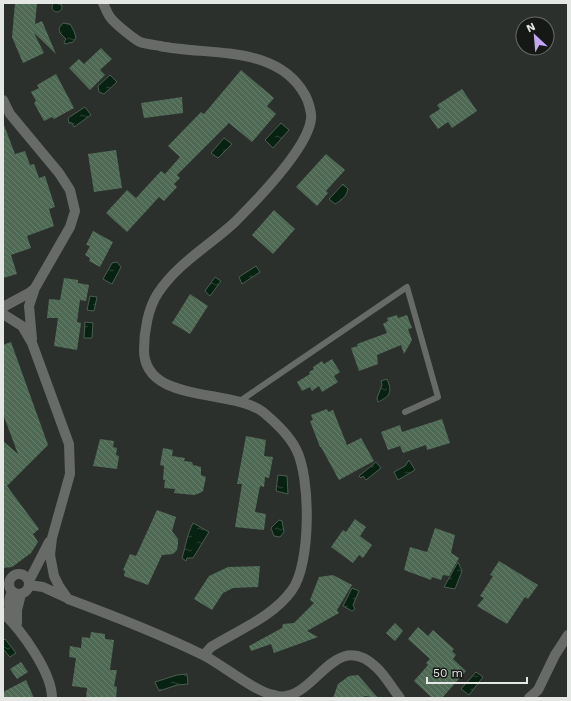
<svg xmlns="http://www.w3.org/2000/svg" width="571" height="701" font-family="'Work Sans',sans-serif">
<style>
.water{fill:url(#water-ripples);stroke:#4a5d51}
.building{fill:url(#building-back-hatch)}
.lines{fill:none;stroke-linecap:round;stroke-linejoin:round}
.lane{stroke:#686a68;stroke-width:6}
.street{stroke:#686a68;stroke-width:10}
</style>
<defs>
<pattern id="water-ripples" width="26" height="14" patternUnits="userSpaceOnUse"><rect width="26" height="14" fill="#082211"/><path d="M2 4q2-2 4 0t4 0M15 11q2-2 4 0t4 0" fill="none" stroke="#2c4234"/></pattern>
<pattern id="building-back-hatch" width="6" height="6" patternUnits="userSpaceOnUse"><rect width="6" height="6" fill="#4e6954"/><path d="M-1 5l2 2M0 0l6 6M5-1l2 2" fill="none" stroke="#677e6c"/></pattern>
</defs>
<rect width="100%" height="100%" fill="#2c302d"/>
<path class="water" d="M52 7a5 5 0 1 1 10 0a5 5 0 1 1-10 0Z
M63,23l7,1 4,7 2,7 -3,4 -8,2 -1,-2 2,-3 -6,-6 -1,-5z
M110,75l7,7 -13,12 -5,-2 -1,-6z
M85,107l6,8 -17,12 -2,-4h-3l-1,-5z
M281,123l8,7 -16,18 -8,-8z
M224,138l8,6 -14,14 -7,-5z
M343,184l5,5c-2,8 -6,11 -13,15l-6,-5z
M117,262l4,5 -9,17 -9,-5 9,-16z
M256,266l4,6 -18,12 -3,-7z
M215,277l6,4 -11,15 -5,-5z
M90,296l7,1 -3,14 -7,-1z
M85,322l8,1 -1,15h-8z
M387,379c5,12 4,17 -9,23l-1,-4 5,-13 -1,-4z
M409,460l6,10 -17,10 -4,-8 11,-6z
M376,462l5,6 -15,12 -3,-4 -2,2 -2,-2z
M278,475l9,1 1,18 -12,-3z
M279,520l3,1 2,11 -4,5 -6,-1 -3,-8z
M193,523l16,9 -16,26h-6l-1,3 -4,-3c4,-13 5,-23 11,-35z
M458,562l4,9 -7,18 -11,-2z
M352,588l7,3 -6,14 2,4 -3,2 -9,-5z
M5,639l11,14 -6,4 -7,-8v-8z
M476,672l7,5 -14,18 -8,-6z
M187,674l1,10 -11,1 -18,6 -4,-9 22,-7z"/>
<path class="building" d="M15,3h22l-2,21 7,-3 14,33 -22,-21 10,20 -21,10 -11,-26z
M101,48l11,11 -12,11 5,5 -15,15 -21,-22 10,-9 5,5z
M241,70l33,28 -7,8 9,8 -24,28 -23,-19 -52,52 3,3 -6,6 3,3 -13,14 -5,-4 -32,35 -21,-19 21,-23 9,8 25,-27 4,3 15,-17 -12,-11 33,-34 3,2z
M56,74l18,34 -20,11 -2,-2 -8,4 -10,-18 2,-2 -5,-9 8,-4 -2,-3z
M462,89l15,22 -25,17 -4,-6 -10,7 -9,-13 11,-7 -3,-4z
M182,97l1,16 -39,5 -3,-15z
M3,125h1l11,29 10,-3 5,14 4,-1 5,14 6,-2 10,31 -6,2 5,17 -27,10 4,12 -20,7 6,19 -14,4z
M116,150l6,38 -28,4 -6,-38z
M326,154l19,16 -19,21 2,2 -11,13 -21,-19z
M274,210l21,19 -22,25 -21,-19z
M93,231l20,11 -13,25 -11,-6 1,-3 -5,-3 5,-9 -4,-1z
M64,278l14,2v3l11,2 -3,16 -6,-1 -3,22 4,1 -4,27 -23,-4 4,-28h-11l2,-19 11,1z
M190,294l18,12 -18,28 -18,-11z
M397,315l1,3 9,-3 5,13 -4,1 4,11 -8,14 -3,-9 -24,10 1,9 -19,7 -8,-23 7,-2 -1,-2 30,-11 -4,-9 5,-3 -1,-3z
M11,342l37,103 -41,41 32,43 -6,5 5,8 -7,11 -19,14 -9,1v-127l15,13 -15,-40v-69z
M332,359l8,13 -6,4 4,6 -16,10 -3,-6 -7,5 -2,-4 -8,4 -5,-9 13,-8 -1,-2 5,-3 -1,-2 9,-6 2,3z
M327,409l1,3 5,-2 14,35 14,-7 13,23 -35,19 -18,-33h-1l-10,-26 3,-1 -2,-5z
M442,419l8,24 -23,7 -1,-5 -23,8 -3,-7 -12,4 -7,-18 19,-7 2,7z
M246,436l20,4 -2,16 9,1 -4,21 -4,-1 -1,10 -4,-1 -5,26 11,2 -2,16 -29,-3 7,-43h-5z
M100,439l14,2 -1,6 4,1 -1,7 3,1 -2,13 -24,-3z
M163,448l10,2 -1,6 13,2 -1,3 8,1 1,3 8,2v8l5,2 -3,14 -3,2 -6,2 -20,-2 1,-4 -11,-1 1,-8h-2l1,-14 -4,-1z
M157,510l19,7 -4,14 6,8v6l-1,5 -4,4 -11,1 -14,30 -24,-9 1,-5 -2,-1 7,-16 6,2z
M355,519l11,8 -6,9 12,9 -9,13 -4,-3 -6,8 -22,-16 12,-17 3,2z
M435,528l20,7 -4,18 8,5 -10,18 -6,-1 -2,5 -9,-3 -1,3 -27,-10 6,-23 17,5z
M499,561l39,24 -10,14 -3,-2 -18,27 -30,-18 7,-8 -4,-2 13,-20 -3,-1z
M260,566l-2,21 -25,1 -10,5 -11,17 -18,-11 15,-23 19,-9z
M333,575l19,10 -15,25 2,3 -32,18 11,6 -44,16 -3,-9 -20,7 -2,-5 33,-18 1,-4 11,-1 20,-20 -4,-3 9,-23z
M395,623l8,8 -8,10 -9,-8z
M418,627l10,9 5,-6 21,19 -2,2 4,4 -3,4 13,12 -24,27h-10l-18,-17 14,-16 -2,-2 4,-4 -22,-20z
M91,632l14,2v5l9,1 -4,30h7l-3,16 3,1 -1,11h-30l1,-10 -15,-2 4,-28 -7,-1 1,-11 11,2 1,-11 8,1z
M21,662l7,10 -11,7 -7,-10z
M358,675l20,23 -13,-2 -3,2h-29l5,-14 11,-8z
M26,680l8,18h-31v-6z"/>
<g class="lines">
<path class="lane" d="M240,401l167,-114 31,110 -33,15"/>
<path class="street" d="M103,3c2,4 4,10 7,14 4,6 24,22 30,25 6,2 14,3 20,4 48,10 117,-2 145,49 3,5 7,18 6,24 -3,29 -55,82 -76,103 -26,24 -57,41 -77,71 -10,15 -14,39 -14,57 0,54 87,38 119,62 12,10 26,23 33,37 15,28 15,116 -4,141 -19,27 -54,40 -81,57l-7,8
M3,100l7,14 49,59 11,17 5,21 -5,16 -35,61
M3,307l26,-14 6,-5 -6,18 3,33
M3,314l19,12 10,17 37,101 1,30 -18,64 -2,17 4,21 5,10 9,13c46,17 92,35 135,56 18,9 54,38 71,40 3,1 8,2 12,1 32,-5 51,-66 90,-29 9,8 16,21 24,31
M9 584a10 10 0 1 1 20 0a10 10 0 1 1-20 0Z
M29,581l20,-39
M29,585l14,2 24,11
M12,592c-5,9 -3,20 3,29
M3,613c18,17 49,59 49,85
M17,623v-13l4,-16
M529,698l9,-8 17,-35 13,-20"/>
</g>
<rect width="571" height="701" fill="none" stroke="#e5e7e5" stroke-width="8"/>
<g transform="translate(535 36) rotate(334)"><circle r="19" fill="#161816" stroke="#696b69"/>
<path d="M0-3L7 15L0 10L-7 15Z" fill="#c4a7f1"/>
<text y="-6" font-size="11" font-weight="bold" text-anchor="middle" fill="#e5e7e5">N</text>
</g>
<path d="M427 677v6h100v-6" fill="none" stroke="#e5e7e5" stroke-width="2"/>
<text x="433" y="677" font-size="12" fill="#e5e7e5" stroke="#161816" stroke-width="3" paint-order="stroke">50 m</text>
</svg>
